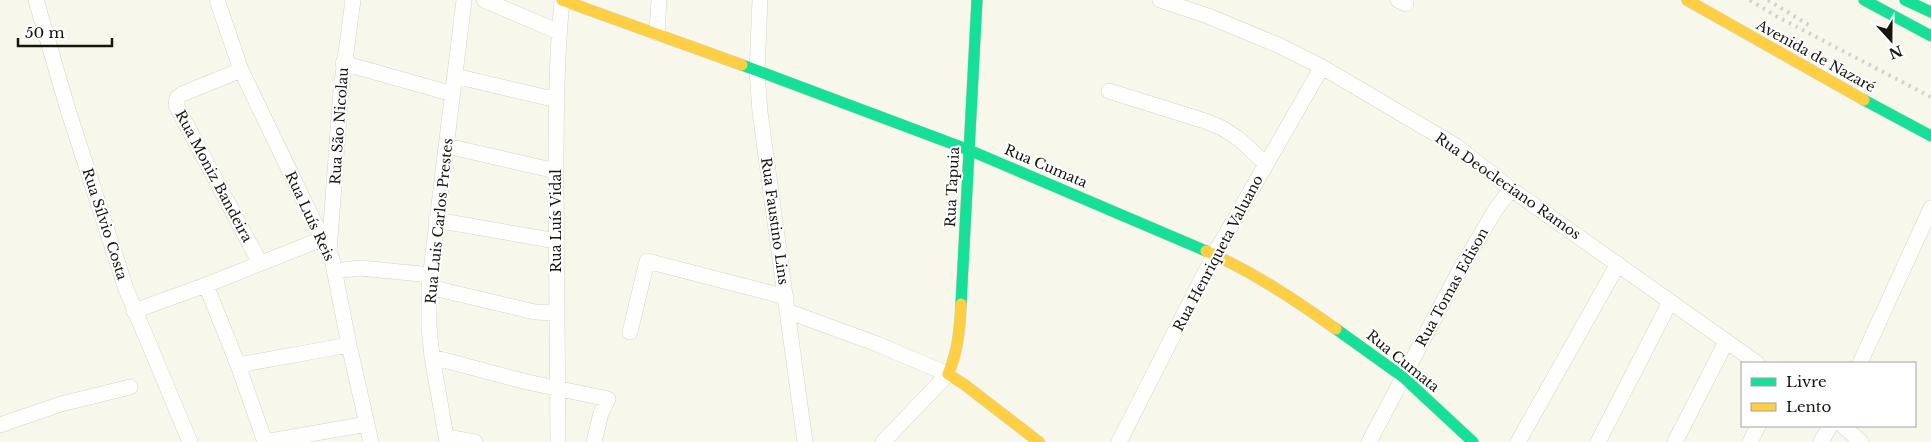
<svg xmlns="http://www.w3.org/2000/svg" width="1931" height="442" font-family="'Libre Baskerville',serif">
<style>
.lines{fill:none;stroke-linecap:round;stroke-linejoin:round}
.street-casing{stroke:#d4d4cb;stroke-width:16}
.fast-casing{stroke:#d4d4cb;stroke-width:12}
.slow-casing{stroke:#d4d4cb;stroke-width:12}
.street{stroke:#fefefc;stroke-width:15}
.fast{stroke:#16e098;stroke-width:11}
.slow{stroke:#ffcf43;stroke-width:11}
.rail{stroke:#d2d2ce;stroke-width:4;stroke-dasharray:2.5 5;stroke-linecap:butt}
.labels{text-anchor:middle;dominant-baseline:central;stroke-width:4;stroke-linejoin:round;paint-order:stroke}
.street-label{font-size:14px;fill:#16160f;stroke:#fff}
</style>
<rect width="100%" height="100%" fill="#f8f7ec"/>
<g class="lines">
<g class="street-casing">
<path id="street" d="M36,0l32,110 58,179 64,153
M217,0l24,70 91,189 17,86 22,97
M484,0l75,32
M760,0l-3,71 3,41 45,330
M1160,0l48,16 70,29 44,22 134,79 55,43 246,174
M1398,0l8,4
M657,33l2,-33
M343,63l110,31
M241,70l-59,24 -5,4 -1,7 84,158
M455,76l102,24
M1109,91l96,30 17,7 17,11 27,25
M447,146l109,25
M436,220l120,21
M329,252l12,-162 12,-90
M335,271l25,-3 71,7
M206,285l32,80 27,77
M429,287l106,25 21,1
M134,311l72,-26 116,-46
M787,311l90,33 71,30 -65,68
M630,332l17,-71 139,36
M432,357l95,25 81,17 -7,14 -7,29
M1860,363l71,-155
M238,365l111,-20
M0,425l61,-21 69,-17
M1843,426l18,16
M446,437l29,5
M265,442l102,-18
M447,442l-15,-85 -3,-30v-40l35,-287
M558,442c0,-85 -2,-170 -2,-255 0,-63 0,-125 6,-187
M1119,442l95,-187 108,-188
M1369,442l93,-176 34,-57 15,-20
M1518,442l100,-178
M1598,442l72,-140
M1675,442l51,-100
M1750,442l8,-16
M1821,442l9,-16"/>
</g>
<g class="fast-casing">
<path id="fast" d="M1864,0l67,36
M1905,0l26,12
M742,65l227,85 237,101
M1864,100l67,36
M961,304l16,-304
M1336,329l67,48 70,65"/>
</g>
<g class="slow-casing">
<path id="slow" d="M562,0l180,65
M1687,0l177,100
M1206,251c47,21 88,48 130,78
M961,304c-1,23 -3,48 -13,70l17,11 74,57"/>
</g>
<use href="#street" class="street"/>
<use href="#fast" class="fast"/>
<use href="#slow" class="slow"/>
<path class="rail" d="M1750,0l26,16 155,81
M1768,0l44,27"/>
</g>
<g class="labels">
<g class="street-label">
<text transform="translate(1816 56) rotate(29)">Avenida de Nazaré</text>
<text transform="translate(339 126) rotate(-86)">Rua São Nicolau</text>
<text transform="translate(1046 166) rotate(23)">Rua Cumata</text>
<text transform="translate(214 176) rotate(62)">Rua Moniz Bandeira</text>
<text transform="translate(1508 186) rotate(35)">Rua Deocleciano Ramos</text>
<text transform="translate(952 187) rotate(-87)">Rua Tapuia</text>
<text transform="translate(310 216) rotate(65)">Rua Luís Reis</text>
<text transform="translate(439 221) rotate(-84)">Rua Luis Carlos Prestes</text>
<text transform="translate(556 221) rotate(-90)">Rua Luís Vidal</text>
<text transform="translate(775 221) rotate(82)">Rua Faustino Lins</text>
<text transform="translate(105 224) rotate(72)">Rua Sílvio Costa</text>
<text transform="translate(1218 253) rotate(-62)">Rua Henriqueta Valuano</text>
<text transform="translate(1452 287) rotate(-61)">Rua Tomas Edison</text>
<text transform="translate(1403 361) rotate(39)">Rua Cumata</text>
</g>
</g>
<rect x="1741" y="362" width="175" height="65" fill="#ffffff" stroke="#a2a29f"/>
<rect x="1751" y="378" width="25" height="8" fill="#16e098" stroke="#a2a29f"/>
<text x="1786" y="387" font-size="15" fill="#16160f">Livre</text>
<rect x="1751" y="403" width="25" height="8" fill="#ffcf43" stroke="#a2a29f"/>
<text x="1786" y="412" font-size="15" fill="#16160f">Lento</text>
<g transform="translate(1891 40) rotate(159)" stroke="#ffffff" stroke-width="4" paint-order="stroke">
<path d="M0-4L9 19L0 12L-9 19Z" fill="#16160f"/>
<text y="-8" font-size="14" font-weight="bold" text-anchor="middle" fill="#16160f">N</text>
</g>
<path d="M18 38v8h94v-8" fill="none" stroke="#16160f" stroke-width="2.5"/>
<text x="25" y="38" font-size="15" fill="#16160f" stroke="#ffffff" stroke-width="4" paint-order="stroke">50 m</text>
</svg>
